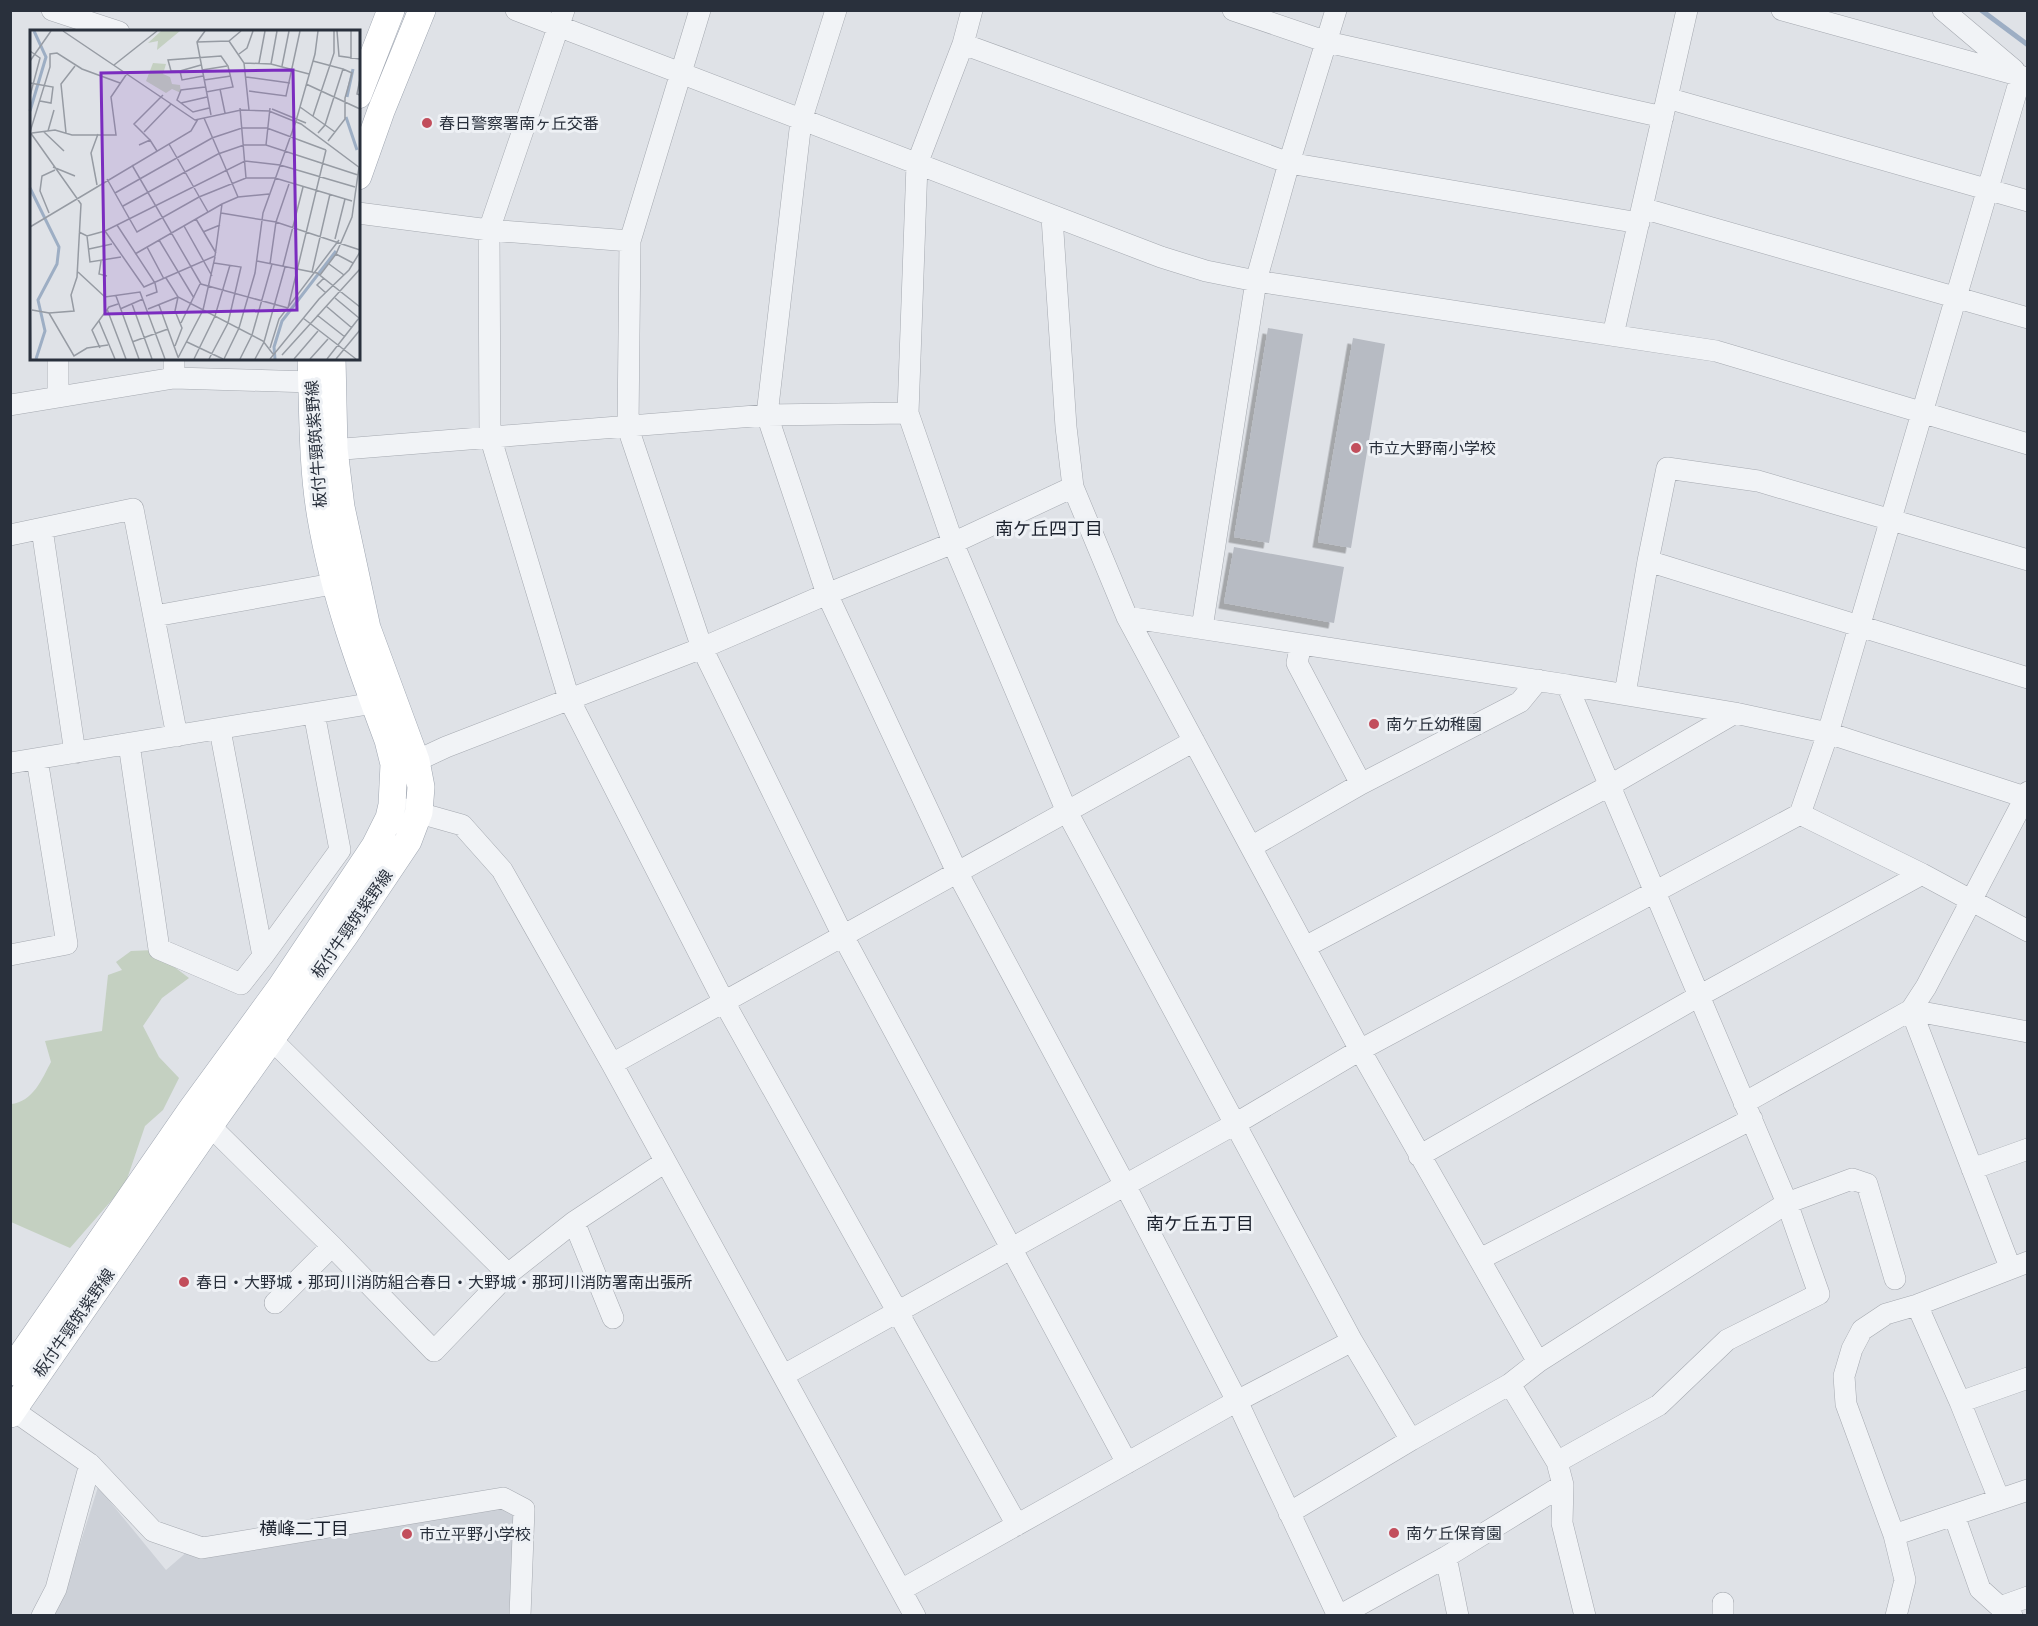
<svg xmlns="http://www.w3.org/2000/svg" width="2038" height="1626" font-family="Roboto,'Noto Sans JP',sans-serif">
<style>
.built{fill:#cdd1d8}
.green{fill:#c4d0c1}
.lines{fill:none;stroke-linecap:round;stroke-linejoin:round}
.stream{stroke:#9daec4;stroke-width:5}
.building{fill:#b7bbc3;filter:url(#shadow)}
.minor-casing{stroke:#a5a9b0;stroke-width:22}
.major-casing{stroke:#9fa6b1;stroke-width:28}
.minor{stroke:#f1f3f6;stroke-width:21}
.major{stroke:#fff;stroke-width:27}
.poi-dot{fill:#c24e5c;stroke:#eef1f5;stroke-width:2}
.labels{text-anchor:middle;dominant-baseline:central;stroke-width:6;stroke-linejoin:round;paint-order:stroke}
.poi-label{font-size:16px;fill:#29303c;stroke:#eef1f5;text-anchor:start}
.street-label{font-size:16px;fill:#29303c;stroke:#eef1f5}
.neighbourhood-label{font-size:18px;fill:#1b212d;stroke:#eef1f5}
.inset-river{fill:none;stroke:#9daec4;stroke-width:3}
.inset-road{fill:none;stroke:#969ba3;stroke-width:1.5}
.view{fill:#7b2cbf;fill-opacity:0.15;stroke:#7b2cbf;stroke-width:3}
.inset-edge{fill:none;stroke:#29303c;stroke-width:3}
</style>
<defs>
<filter id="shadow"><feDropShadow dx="-5.5" dy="5.5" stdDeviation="0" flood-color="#0004"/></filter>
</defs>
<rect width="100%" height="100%" fill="#dfe2e7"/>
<path class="built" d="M98,1487l68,83 22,-19 311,-48 16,14 -6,98 -456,1 12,-24z"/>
<path class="green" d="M177,949l-4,17 16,12 -27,20 -19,28 16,31 20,21 -16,32 -18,16 -20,59 -55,63 -59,-26v-118c22,-2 31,-25 40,-42l-6,-21 57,-10 6,-56 14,-5 -6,-8 15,-11z"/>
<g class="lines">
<path class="stream" d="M1981,10l47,35"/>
</g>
<path class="building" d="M1268,328l35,6 -34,209 -35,-6z
M1353,338l32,6 -34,204 -33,-6z
M1234,547l110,20 -10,56 -110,-20z"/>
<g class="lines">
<g class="minor-casing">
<path id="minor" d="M52,10l67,22
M516,10l645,247 45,14 50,10 460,70 312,93
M564,10l-75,220 1,206 79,263 155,303 293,523
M700,10l-70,231 -2,187 74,220 141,288 284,527
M836,10l-35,111 -34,294 60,179 130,278 168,313 112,216 101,215
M1233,10l94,32 336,75
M1782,10l239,66
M1943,10l71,60
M963,44l326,119 350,60
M1667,98l361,103
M1642,208l386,110
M358,213l131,17 141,11
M1052,217l14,210 7,60 54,130 233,433 178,312
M1613,335l74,-325
M58,358v39
M174,378v-20
M10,405l164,-27 138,4 13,-3
M319,451l448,-36 141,-2
M42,529l33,224
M10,535l123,-26 44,227
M1648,561l380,117
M155,616l194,-35
M1127,617l440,68 220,518 32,91 -92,46 -68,65 -102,57 6,23 -1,38 23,93
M1202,628l54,-347 33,-118 47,-153
M1301,644l-4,19 64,121
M1567,685l168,28 93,20 200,65
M1625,694l23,-133 19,-93 91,13 270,79
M220,730l43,226
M129,744l30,205 82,35 22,-28 77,-106 -26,-137
M10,763l364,-60
M403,763l13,-2 30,-14 256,-99 125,-54 126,-51 120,-56
M405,809l57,16 40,45 110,194 303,552
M1800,814l122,60 106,57
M1251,847l110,-63 159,-82 18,-22
M1305,947l304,-161 126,-73
M10,955l57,-11 -30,-185
M1911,1010l99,257
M1911,1010l117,22
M271,1039l237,235
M612,1064l582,-323
M1744,1103l167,-93 15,-23 102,-195
M199,1115l133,131 102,105 74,-77 66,-52
M1419,1156l280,-160 223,-122
M1972,1169l56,-20
M1480,1259l272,-140
M275,1303l57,-57
M1917,1305l43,97 39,97
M613,1318l-39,-96 91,-60
M1352,1341l59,99
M784,1375l451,-251 125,-74 440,-236 28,-81 193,-657
M1510,1384l47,78
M1960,1402l68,-24
M10,1408l80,56 63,67 49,17 301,-50 21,11 -4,107
M1289,1513l122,-73 99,-56 28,-22 249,-159 65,-24 15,5 28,95
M1954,1515l26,74 20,18 12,9
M1894,1535l134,-45
M1446,1557l12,59
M901,1590l336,-189 115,-60 -285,-529 -114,-269 -45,-130 9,-249 46,-120 9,-34
M2000,1607l28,-10
M42,1616l14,-27 34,-125
M1339,1616l107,-59 117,-72
M1723,1616v-13
M1896,1616l9,-36 -11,-45 -48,-131 -2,-28 8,-27 10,-19 24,-16 31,-9 111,-43"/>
</g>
<g class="major-casing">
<path id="major" d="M358,95l33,-85
M358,176l23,-65 41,-101
M10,1372l182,-263 89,-122 94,-141 14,-28 3,-13 2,-41 -6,-24c-27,-72 -54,-146 -67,-222 -9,-52 -8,-107 -10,-160
M10,1414l200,-289 135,-190 63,-94 11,-29 2,-25 -5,-26 -49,-133 -26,-121 -7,-58 -2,-91"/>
</g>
<use href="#minor" class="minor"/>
<use href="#major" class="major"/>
</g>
<g class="poi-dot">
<circle cx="427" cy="123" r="6"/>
<circle cx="1356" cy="448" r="6"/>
<circle cx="1374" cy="724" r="6"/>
<circle cx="184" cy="1282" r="6"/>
<circle cx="1394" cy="1533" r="6"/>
<circle cx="407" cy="1534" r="6"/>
</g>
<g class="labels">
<g class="poi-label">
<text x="439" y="123">春日警察署南ヶ丘交番</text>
<text x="1368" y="448">市立大野南小学校</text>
<text x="1386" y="724">南ケ丘幼稚園</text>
<text x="196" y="1282">春日・大野城・那珂川消防組合春日・大野城・那珂川消防署南出張所</text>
<text x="1406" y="1533">南ケ丘保育園</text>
<text x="419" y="1534">市立平野小学校</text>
</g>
<g class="street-label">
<text transform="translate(316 444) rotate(-94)">板付牛頸筑紫野線</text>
<text transform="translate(352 924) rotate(-55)">板付牛頸筑紫野線</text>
<text transform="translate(74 1323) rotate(-55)">板付牛頸筑紫野線</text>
</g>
<g class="neighbourhood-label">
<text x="1049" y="528">南ケ丘四丁目</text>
<text x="1200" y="1223">南ケ丘五丁目</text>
<text x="304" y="1528">横峰二丁目</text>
</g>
</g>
<g transform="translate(30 30)">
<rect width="330" height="330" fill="#dfe2e7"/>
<path d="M131,1h19l-23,19 1,-9 -10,2zM123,33l13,1 -3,10 7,3 2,7 8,1 1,8 -9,-4 -6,4 -20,-12z" fill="#c4d0c1"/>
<path class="inset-river" d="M317,67l6,-28M0,81l16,-54 -12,-26M316,87l11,33M0,158l29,59 -2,17 -19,36 7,31 -9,28M245,329l-1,-12 8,-26 54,-70"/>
<path class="inset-road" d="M33,1l132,89 46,-10 28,1 32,13 59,44M175,1l-8,11 14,73M307,1l2,25 21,3M321,1v28M199,11l15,22 5,47M167,12l32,-1 12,-10M0,21l10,7 -10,38M209,24l8,-6 6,-17M0,31l21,-30M283,31l30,8 -18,56 -7,8M214,33l27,1 38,10M229,33l6,-32M241,34l6,-33M84,35l43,-34M252,36l7,-35M172,40l25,-4M150,41l21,-6M173,46l-21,4 -2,-9h-9l-3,-11 53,-4 7,10 5,21 -27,5M216,47l44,6M330,49l-3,15 3,1M174,50l27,-4M0,53l23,4 -2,16 -11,-2M276,54l54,25M175,57l-24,3 -4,10 16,12 16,-4M190,59l5,24M219,61l37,5 14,-65M151,73l26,-6M270,77l35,25M210,78l6,70M242,79l34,14M283,86l21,-63v-22M174,88l34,79M18,101l6,-21M14,102l20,19M114,102l27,-28M2,103l23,-3 17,5h44l-5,-38 17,-25M36,103l-5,-49 14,-18M120,110l-16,-16 29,-29M298,111l17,-22v-21l7,-25 -9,-4M139,114l39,68M109,115l11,-5 7,11M236,115l4,-37M102,135l69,119 87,24M23,137l22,9M77,149l30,53 62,-35 47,-19h29l77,23M67,155l-6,-32 7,-19M85,163l97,-55 30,-10h25l59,22M93,176l95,-52 26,-9h22l92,30M19,183l-9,-22 2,-15 13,-6M191,183l55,9 84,28M166,189l20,34M87,195l38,58 2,9 -11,4M154,196l28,50M0,197l161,-96 7,-12M75,201l39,56 71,-31 7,-52M49,202l8,4 18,-5 140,-70 35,4 75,22M173,202l17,-7M57,206l3,26 31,-5M305,209l10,-40M129,210l35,58M117,217l17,32M59,219l23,-5M105,224l87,-50 16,-7 31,-3M306,224l17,9M71,231l-2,13 8,2M227,231l60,12 43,34M240,234l6,-42 13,-38M299,234l15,11M253,236l20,-79M48,242l27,25 35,-5 25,67M282,242l18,-78M290,245l16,-21 16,-37 7,-50M136,248l12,19 85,44 10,13M294,248l-7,7 9,8M86,266l23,63M305,268l24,20M0,269l1,60M102,274l20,55M129,275l19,52M296,276l26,22M258,278l38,-158M77,279l19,50M90,279l23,-10M118,279l30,-12M2,280l17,3 25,43 13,-8 21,-3M19,283l25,-2 -3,-16 6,-18 4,-73 -51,-72 20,-65v-13l7,-1 25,16 38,14M287,285l28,22M273,288l53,41M69,291l16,38M151,293l19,-39M102,312l36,-13M157,312l36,17M145,316l7,-18 -7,-17 3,-14M70,318l-8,-18 17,-23 9,-3M240,318l9,-29 60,-79M252,325l78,-86M148,328l25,-48 12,-53M164,329l21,-43 15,-51M179,329l19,-36 13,-56 -27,-4M194,329l15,-31 16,-55 8,-60 33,-92 19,-67 3,-23M210,329l12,-24 20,-71M225,329l9,-17 21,-75M240,329l49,-60 30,-29 11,-18M264,329l24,-28M280,329l18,-20M297,329l32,-41M306,329l24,-29"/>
<path class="view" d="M263,40l4,240 -192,4 -4,-241z"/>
<rect width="330" height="330" class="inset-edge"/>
</g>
<rect width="2038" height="1626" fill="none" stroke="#29303c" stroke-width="24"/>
</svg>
